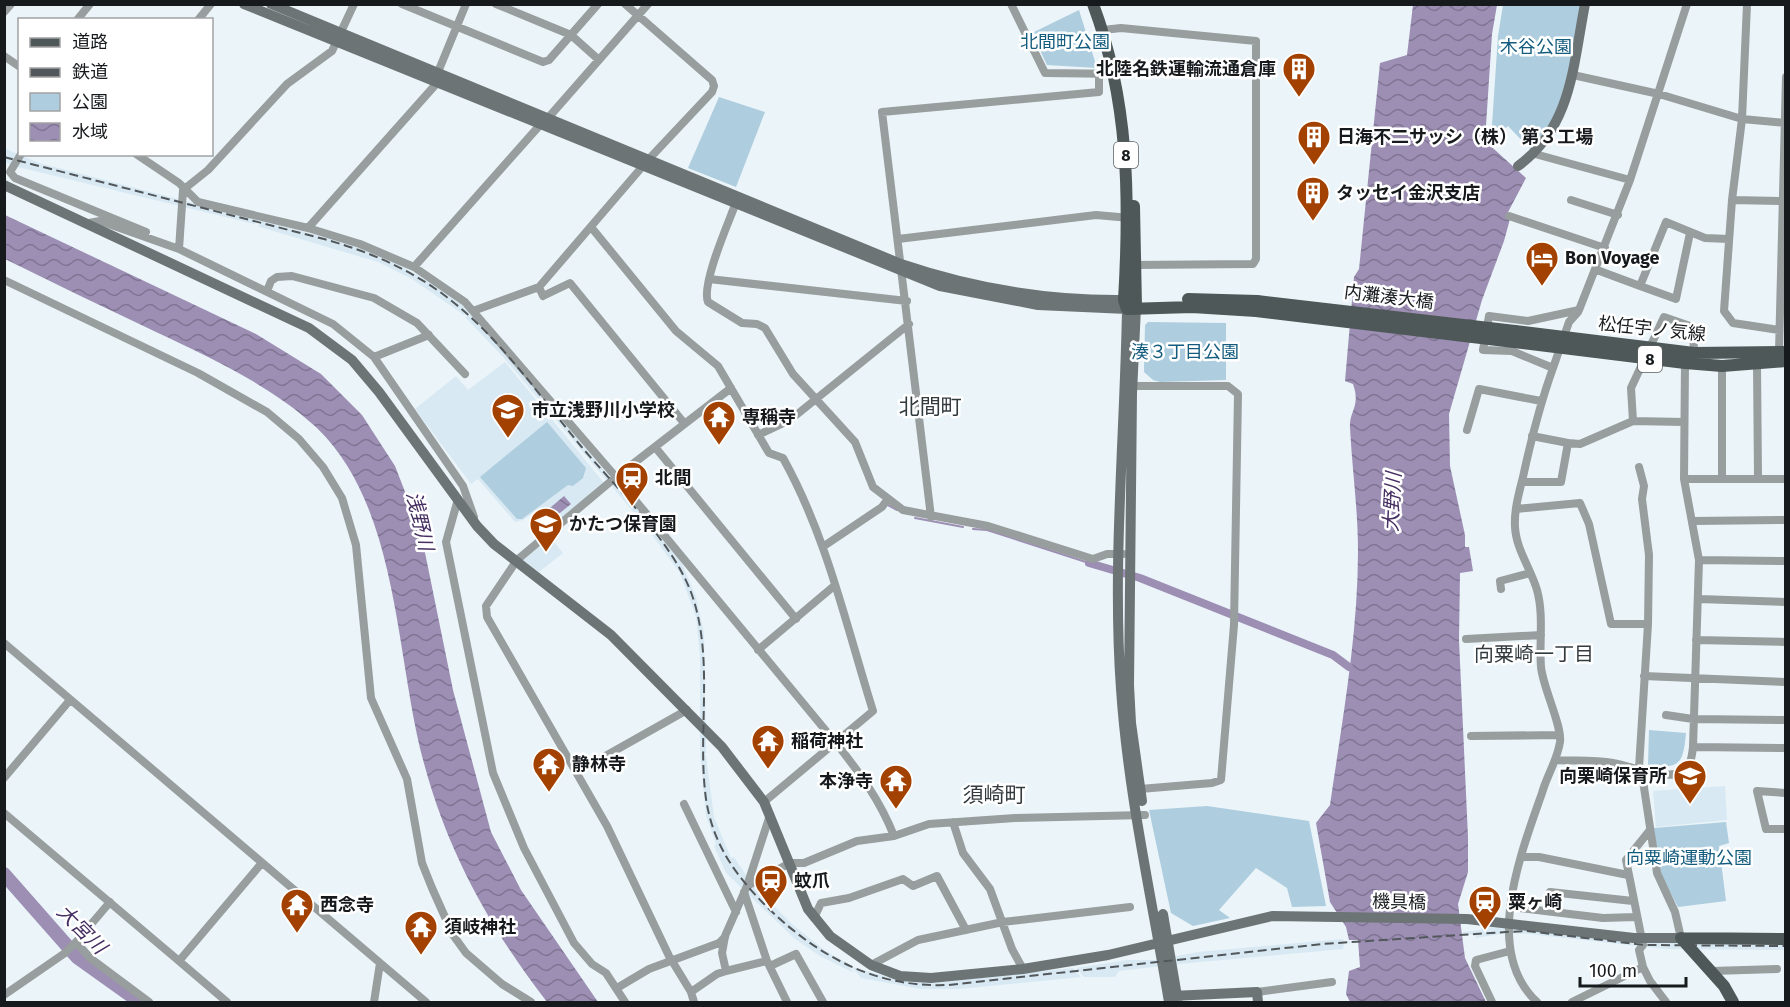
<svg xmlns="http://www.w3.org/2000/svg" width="1790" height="1007" font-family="'Fira Sans','Noto Sans JP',sans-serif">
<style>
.built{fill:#d8e9f3}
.green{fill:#aecdde}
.water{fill:url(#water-waves)}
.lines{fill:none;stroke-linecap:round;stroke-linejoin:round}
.stream{stroke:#9d8fb4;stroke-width:2}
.canal{stroke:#9d8fb4;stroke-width:8}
.river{stroke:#9d8fb4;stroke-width:14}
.street{stroke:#989d9d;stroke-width:8}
.secondary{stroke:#6d7475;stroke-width:10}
.primary{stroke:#4f5858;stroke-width:12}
.rail{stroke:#51575a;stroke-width:2;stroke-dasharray:9 4.5;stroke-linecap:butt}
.primary-bridge{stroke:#4f5858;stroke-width:12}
.labels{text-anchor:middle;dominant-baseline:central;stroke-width:5;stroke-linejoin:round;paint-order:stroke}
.shield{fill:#fff;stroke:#5c5f60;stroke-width:1.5}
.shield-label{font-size:16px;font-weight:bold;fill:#161a1c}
.park-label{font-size:18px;fill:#145c7e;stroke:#fff}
.poi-label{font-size:18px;font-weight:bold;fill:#161a1c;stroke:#fff;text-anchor:start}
.street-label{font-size:18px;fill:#161a1c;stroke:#fff}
.water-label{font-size:20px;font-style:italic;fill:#463062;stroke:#fff}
.neighbourhood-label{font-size:20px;fill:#323a3e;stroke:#fff}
.quarter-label{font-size:21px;fill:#323a3e;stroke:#fff}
</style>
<defs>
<pattern id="water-waves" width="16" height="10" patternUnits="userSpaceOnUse" patternTransform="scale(1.5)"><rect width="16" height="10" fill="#9d8fb4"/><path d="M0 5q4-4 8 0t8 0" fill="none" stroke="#7f7492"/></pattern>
</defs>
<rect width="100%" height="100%" fill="#eaf4f9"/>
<path class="built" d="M4,148l35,15 220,57 -5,4 -240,-58 -9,-4z
M262,221l82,21 45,17 51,29 31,24 -7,3 -52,-36 -34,-17 -118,-35 -2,-1z
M472,314l209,247 15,36 8,36 2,121 -6,-3v-95l-4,-39 -16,-44 -34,-46 -142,-169 -39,-41z
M505,362l99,121 -54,44 -13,-17 -14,10 -8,2 -37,-43 -7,5 -56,-75 41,-33 12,14z
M551,538l12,15 -24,19 -16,-12z
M700,752l6,4 8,61 17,41 3,-1 18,27 41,41 31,25 21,12 9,11 -34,-17 -25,-17 -69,-66 -12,-27 2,-2 -10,-28z
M1725,786l2,34 -71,7 -3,-36z
M1481,924l304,20v6l-119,-1 -137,-15 -23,-1 -30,5 -1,-4 -11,1 -1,-3 18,-2z
M1462,935l-118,8 -1,6 -164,15 -60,7 -4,6h-31l-8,-9 51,-8h29l42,-8 145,-13 1,3z
M852,967l44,12 39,4 138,-15 8,9 -122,12h-38l-60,-11z"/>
<path class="green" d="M1503,5h80l-19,103 -31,44 -25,-26 -17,14 7,-104z
M1079,10l18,58 -50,-3 -15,-32z
M719,97l46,15 -29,75 -48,-19z
M1148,322l78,1v57l-66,2 -7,-2 -9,-8 1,-47z
M547,422l39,46 -3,10 -10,8 -5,-1 -46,34h-5l-37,-42z
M1649,730l37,3c-3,32 -6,35 -38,33z
M1207,806l102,15 17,85 -34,1 -5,-19 -31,-20 -37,42 11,8 -37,8 -22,-13 -22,-103z
M1726,822l3,21 -10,3 7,55 -48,6 -19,-36 -5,-43z"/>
<path class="water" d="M1413,5h84l-5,29 -7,107 41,37 -20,38 4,3 -6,22 -22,59 -33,114 1,52 15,69v12h4l4,24 -13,2 -1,67 9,197v35l-10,32 7,54 21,44h-136l-4,-8 3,-23 11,-4 -2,-27h-9l-3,-13 -16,-25 -14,-79 14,-18c12,-84 28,-169 28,-254 0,-42 -6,-83 -8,-123 -1,-18 11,-21 3,-44l-8,-3 9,-104 5,-8 21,-206 27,-8z
M5,215l251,119 65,40 41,41 33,51 26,67 32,157 38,142 30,58 77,112h-51c-55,-71 -98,-147 -122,-235 -30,-105 -24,-258 -108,-339 -45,-42 -106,-70 -161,-96 -50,-24 -101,-48 -151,-73z
M564,496l7,8 -21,17 -6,-8z"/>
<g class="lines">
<path class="stream" d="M886,504l11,6
M915,518l48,9
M973,529l14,1 102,33"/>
<path class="canal" d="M1089,563l51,15 193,77 16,12"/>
<path class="river" d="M4,874l73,83 63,45"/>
<path class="street" d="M402,4l141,58 6,-2 49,-56
M496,4l75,31 28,25
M1011,4l34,69 77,1
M1747,4l-5,115 -10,81 -8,111 9,12 46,7
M4,12l7,-8
M77,20l13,-16
M198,20l13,-16
M1103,30l18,-2 135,13v218l-3,5 -121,1
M4,56l16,11
M438,72l28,-68
M1573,75l86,19 83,25 44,4
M548,118l100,-114
M21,154l-11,18 5,6 131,54
M136,154l43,29 19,19 110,26 52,16 54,23 51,35 151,175 220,266c23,29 44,57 58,93
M1535,154l95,26
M1571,200l47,15
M1732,200l49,1
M735,205c-7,19 -34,80 -27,97l34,21 15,1 8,4 28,46 62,68 18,45 30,23 85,16 105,33 14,-5h16
M1509,216l96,32
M89,223l11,-2 79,28 4,-59 25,-20 79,-86 45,-33 22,-47
M591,227l85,104 42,35 51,87 14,5c44,79 63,167 90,253l-109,91
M308,228l129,-145
M898,239l198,-24 34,3
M179,249l154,75 41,33 89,129 11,31
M414,267l126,-142
M1597,270l43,16 26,-64 39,16 24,1
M709,279l198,22
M4,280l194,93 69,39 32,27 24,28 19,31 14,47 15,153 36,81 15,84 10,25 21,47 13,18 36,31 29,18
M1640,286l36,13 14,-66
M539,287l4,9 27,-13 114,140
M267,291l4,-10 6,-4 15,-1 82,22 43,25 48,51
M473,311l66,-24 109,-127 64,-68 2,-6 -2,-6 -87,-76
M1779,352l7,-275
M374,357l55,-22
M1757,364l1,115
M1553,368l16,-46 9,-10
M1127,386h101l10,8 -4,231 -13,155 -9,3 -72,6
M1633,421l-2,-33 33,-71 29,10 1,26 -9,10 -1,116h102
M1467,430l12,-41 62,12
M758,435l32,-15 119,-96
M1532,436l36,7
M655,447l141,172
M1639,467l5,19 -2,13 7,56 -1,69 -9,144
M1684,479l15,81 -6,187
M1722,479v-113
M1522,482h39l7,-39 12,1 53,-23 51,1
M458,499l-12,43 47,231 31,75 50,95 18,21 14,9 19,29
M1516,509l64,-6 9,21 22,100h37
M931,517l-49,-405 217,-20v-16
M1693,521l93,-1
M824,546l58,-39 5,-7
M1699,560l87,1
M1501,589l-1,-8 30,-8
M1699,599l87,3
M1466,639l75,-4
M1696,640l90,2
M4,643l422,359
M758,650l76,-64
M1644,676l142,6
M1666,715l27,4 93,1
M1471,736l88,-1
M1556,760c19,1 39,0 57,3 20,3 49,18 69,9 9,-4 10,-17 11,-25l93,1
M577,772l110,-62
M1647,772l-4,9 14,92 18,39 6,26
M4,778l66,-78
M1786,793l-29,-2 9,38h20
M684,804l52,108
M4,813l175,148
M770,815l-23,71 -22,50 -3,17 4,18 41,-10 20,41
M953,822l10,31 27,36 22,60 11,20
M1522,857h17l89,18
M747,886l43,-23h14l53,-22 37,-5 35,-12 86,-6 130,-3
M744,892l23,69
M1550,892l83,9
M1511,907l92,11 33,-1
M814,918l7,-15 28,-5 54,-19 10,7 24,-10 29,54
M76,942l34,-40
M871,965l47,-25 85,-18 127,-15
M770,966l26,-12 27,48
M1643,967l-4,-17 4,-5 -17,-85 24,-30
M1712,971l65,-2
M617,988l32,-19 70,-26 6,-6
M691,992l26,-18 9,-3
M1257,992l75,-10
M4,995l61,-42 11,-11 14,16 59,44
M227,1002l-48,-41 82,-97
M374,1002l6,-39
M694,1002l-3,-10 -22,-36 -62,-130 -120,-209 -1,-11 31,-46 99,-83 115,-89
M1492,1002l-17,-36 1,-6 34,-9
M1537,1002c-55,-51 -16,-149 5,-209 5,-18 15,-32 18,-51 2,-17 -17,-54 -19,-75 -2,-25 3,-52 -4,-77 -6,-21 -21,-41 -22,-63 -1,-17 4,-34 8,-50 8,-37 17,-73 30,-109l-41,-17 -29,-1 6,-34 39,5 51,-11 51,-130 57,-176
M1572,1002l71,-35 7,14 16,21"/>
<path class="secondary" d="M244,4l696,282 98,19 89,4c-2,124 -15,256 -6,380 7,105 31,210 48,313
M271,4l630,260c74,25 145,37 223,36
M1518,166c54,-39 55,-101 67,-162
M4,185l305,143 43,32 27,32 98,134 17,18 117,91 111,112 42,55 44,107 22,27 41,29 29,11 31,2 92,-9 85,-14 164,-39 195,3 167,19h47
M1136,307l-4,86 -3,292 2,38 11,78
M1163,914l15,88
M1172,996l85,-4 1,10"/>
<path class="primary" d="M1093,4c36,96 37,195 31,296l3,9 65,-2 64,4
M1134,206l2,101
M1188,299l69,2
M1515,331l179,22 92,-1
M1514,342l171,21 37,3 64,-5
M1681,938l105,1
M1681,938l43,48 9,16"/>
<path class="rail" d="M4,157l320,82c43,12 84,29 120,56 54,40 94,99 136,150 36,43 96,100 113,153 21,64 4,136 13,201 7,46 30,77 62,109 51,49 108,80 180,77l374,-41 184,-12 21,-1 117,14 142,1"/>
<path class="primary-bridge" d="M1257,301l258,30
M1256,311l258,31"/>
</g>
<defs>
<g id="building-pin" transform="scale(1.725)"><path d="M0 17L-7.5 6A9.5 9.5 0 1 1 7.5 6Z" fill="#a34200" stroke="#fff"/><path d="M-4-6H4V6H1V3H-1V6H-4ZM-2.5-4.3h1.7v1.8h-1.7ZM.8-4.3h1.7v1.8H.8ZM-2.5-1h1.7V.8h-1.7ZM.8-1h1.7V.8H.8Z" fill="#fff"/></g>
<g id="hotel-pin" transform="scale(1.725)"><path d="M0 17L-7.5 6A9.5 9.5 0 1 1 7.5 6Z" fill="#a34200" stroke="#fff"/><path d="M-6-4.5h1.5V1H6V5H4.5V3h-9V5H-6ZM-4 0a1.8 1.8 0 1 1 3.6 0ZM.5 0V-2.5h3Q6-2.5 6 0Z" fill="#fff"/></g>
<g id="school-pin" transform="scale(1.725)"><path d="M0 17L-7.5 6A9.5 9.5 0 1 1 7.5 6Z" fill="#a34200" stroke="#fff"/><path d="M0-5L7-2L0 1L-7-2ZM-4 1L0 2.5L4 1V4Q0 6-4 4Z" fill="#fff"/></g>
<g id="temple-pin" transform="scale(1.725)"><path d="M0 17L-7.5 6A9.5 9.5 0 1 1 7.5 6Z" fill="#a34200" stroke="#fff"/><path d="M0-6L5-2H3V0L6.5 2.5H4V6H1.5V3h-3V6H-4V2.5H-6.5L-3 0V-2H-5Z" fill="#fff"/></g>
<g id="station-pin" transform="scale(1.725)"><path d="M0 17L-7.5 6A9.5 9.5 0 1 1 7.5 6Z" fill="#a34200" stroke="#fff"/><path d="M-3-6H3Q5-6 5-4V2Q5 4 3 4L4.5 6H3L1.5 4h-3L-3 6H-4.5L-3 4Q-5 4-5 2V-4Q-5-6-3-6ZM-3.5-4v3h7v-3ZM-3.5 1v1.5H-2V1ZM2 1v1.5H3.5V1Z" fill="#fff"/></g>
</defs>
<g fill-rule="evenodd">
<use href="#building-pin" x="1299" y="69"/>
<use href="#building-pin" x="1314" y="137"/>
<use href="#building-pin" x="1313" y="193"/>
<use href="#hotel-pin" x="1542" y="258"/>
<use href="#school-pin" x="508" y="410"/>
<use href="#temple-pin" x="719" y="417"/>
<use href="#station-pin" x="632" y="478"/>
<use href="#school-pin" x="546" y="524"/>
<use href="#temple-pin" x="768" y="741"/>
<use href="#temple-pin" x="549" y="764"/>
<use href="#school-pin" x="1690" y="776"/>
<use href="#temple-pin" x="896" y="781"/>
<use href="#station-pin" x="771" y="881"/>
<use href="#station-pin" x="1485" y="902"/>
<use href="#temple-pin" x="297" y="905"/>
<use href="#temple-pin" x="421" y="927"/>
</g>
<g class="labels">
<g class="shield">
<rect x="1114" y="142" width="24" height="26" rx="4.5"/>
<rect x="1638" y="346" width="24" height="26" rx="4.5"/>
</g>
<g class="shield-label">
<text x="1126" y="155">8</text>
<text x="1650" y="359">8</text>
</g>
<g class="park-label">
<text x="1065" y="42">北間町公園</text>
<text x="1536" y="47">木谷公園</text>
<text x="1185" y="352">湊３丁目公園</text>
<text x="1689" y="858">向粟崎運動公園</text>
</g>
<g class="poi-label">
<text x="1276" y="69" text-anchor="end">北陸名鉄運輸流通倉庫</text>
<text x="1337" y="137">日海不二サッシ（株） 第３工場</text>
<text x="1336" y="193">タッセイ金沢支店</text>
<text x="1565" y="258">Bon Voyage</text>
<text x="531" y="410">市立浅野川小学校</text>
<text x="742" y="417">専稱寺</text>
<text x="655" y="478">北間</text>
<text x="569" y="524">かたつ保育園</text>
<text x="791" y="741">稲荷神社</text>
<text x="572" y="764">静林寺</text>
<text x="1667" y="776" text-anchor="end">向栗崎保育所</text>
<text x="873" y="781" text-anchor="end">本浄寺</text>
<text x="794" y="881">蚊爪</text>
<text x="1508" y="902">粟ヶ崎</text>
<text x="320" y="905">西念寺</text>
<text x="444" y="927">須岐神社</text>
</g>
<g class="street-label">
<text transform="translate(1389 297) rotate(7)">内灘湊大橋</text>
<text transform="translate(1652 329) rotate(6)">松任宇ノ気線</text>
<text transform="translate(1399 902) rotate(1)">機具橋</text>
</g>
<g class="water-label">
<text transform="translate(1392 502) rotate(-87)">大野川</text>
<text transform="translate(420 521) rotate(77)">浅野川</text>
<text transform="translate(82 929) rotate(45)">大宮川</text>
</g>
<g class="neighbourhood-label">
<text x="1534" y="654">向粟崎一丁目</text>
</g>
<g class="quarter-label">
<text x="930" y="407">北間町</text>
<text x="994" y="795">須崎町</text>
</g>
</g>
<rect width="1790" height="1007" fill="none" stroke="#161a1c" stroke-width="12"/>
<rect x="18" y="18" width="195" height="138" fill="#ffffff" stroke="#a2a3a4" stroke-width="1.5"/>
<rect x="30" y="38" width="30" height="9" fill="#4f5858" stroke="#a2a3a4" stroke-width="1.5"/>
<text x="72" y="48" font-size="18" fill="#161a1c">道路</text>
<rect x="30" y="68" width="30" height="9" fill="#51575a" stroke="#a2a3a4" stroke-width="1.5"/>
<text x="72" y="78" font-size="18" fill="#161a1c">鉄道</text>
<rect x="30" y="93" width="30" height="18" fill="#aecdde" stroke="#a2a3a4" stroke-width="1.5"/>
<text x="72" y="108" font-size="18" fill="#161a1c">公園</text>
<rect x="30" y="123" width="30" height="18" fill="url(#water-waves)" stroke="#a2a3a4" stroke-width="1.5"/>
<text x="72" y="138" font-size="18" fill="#161a1c">水域</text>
<path d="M1580 977v9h106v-9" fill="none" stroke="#161a1c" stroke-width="3"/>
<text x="1589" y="977" font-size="18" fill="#161a1c" stroke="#ffffff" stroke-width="4.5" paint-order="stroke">100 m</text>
</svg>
